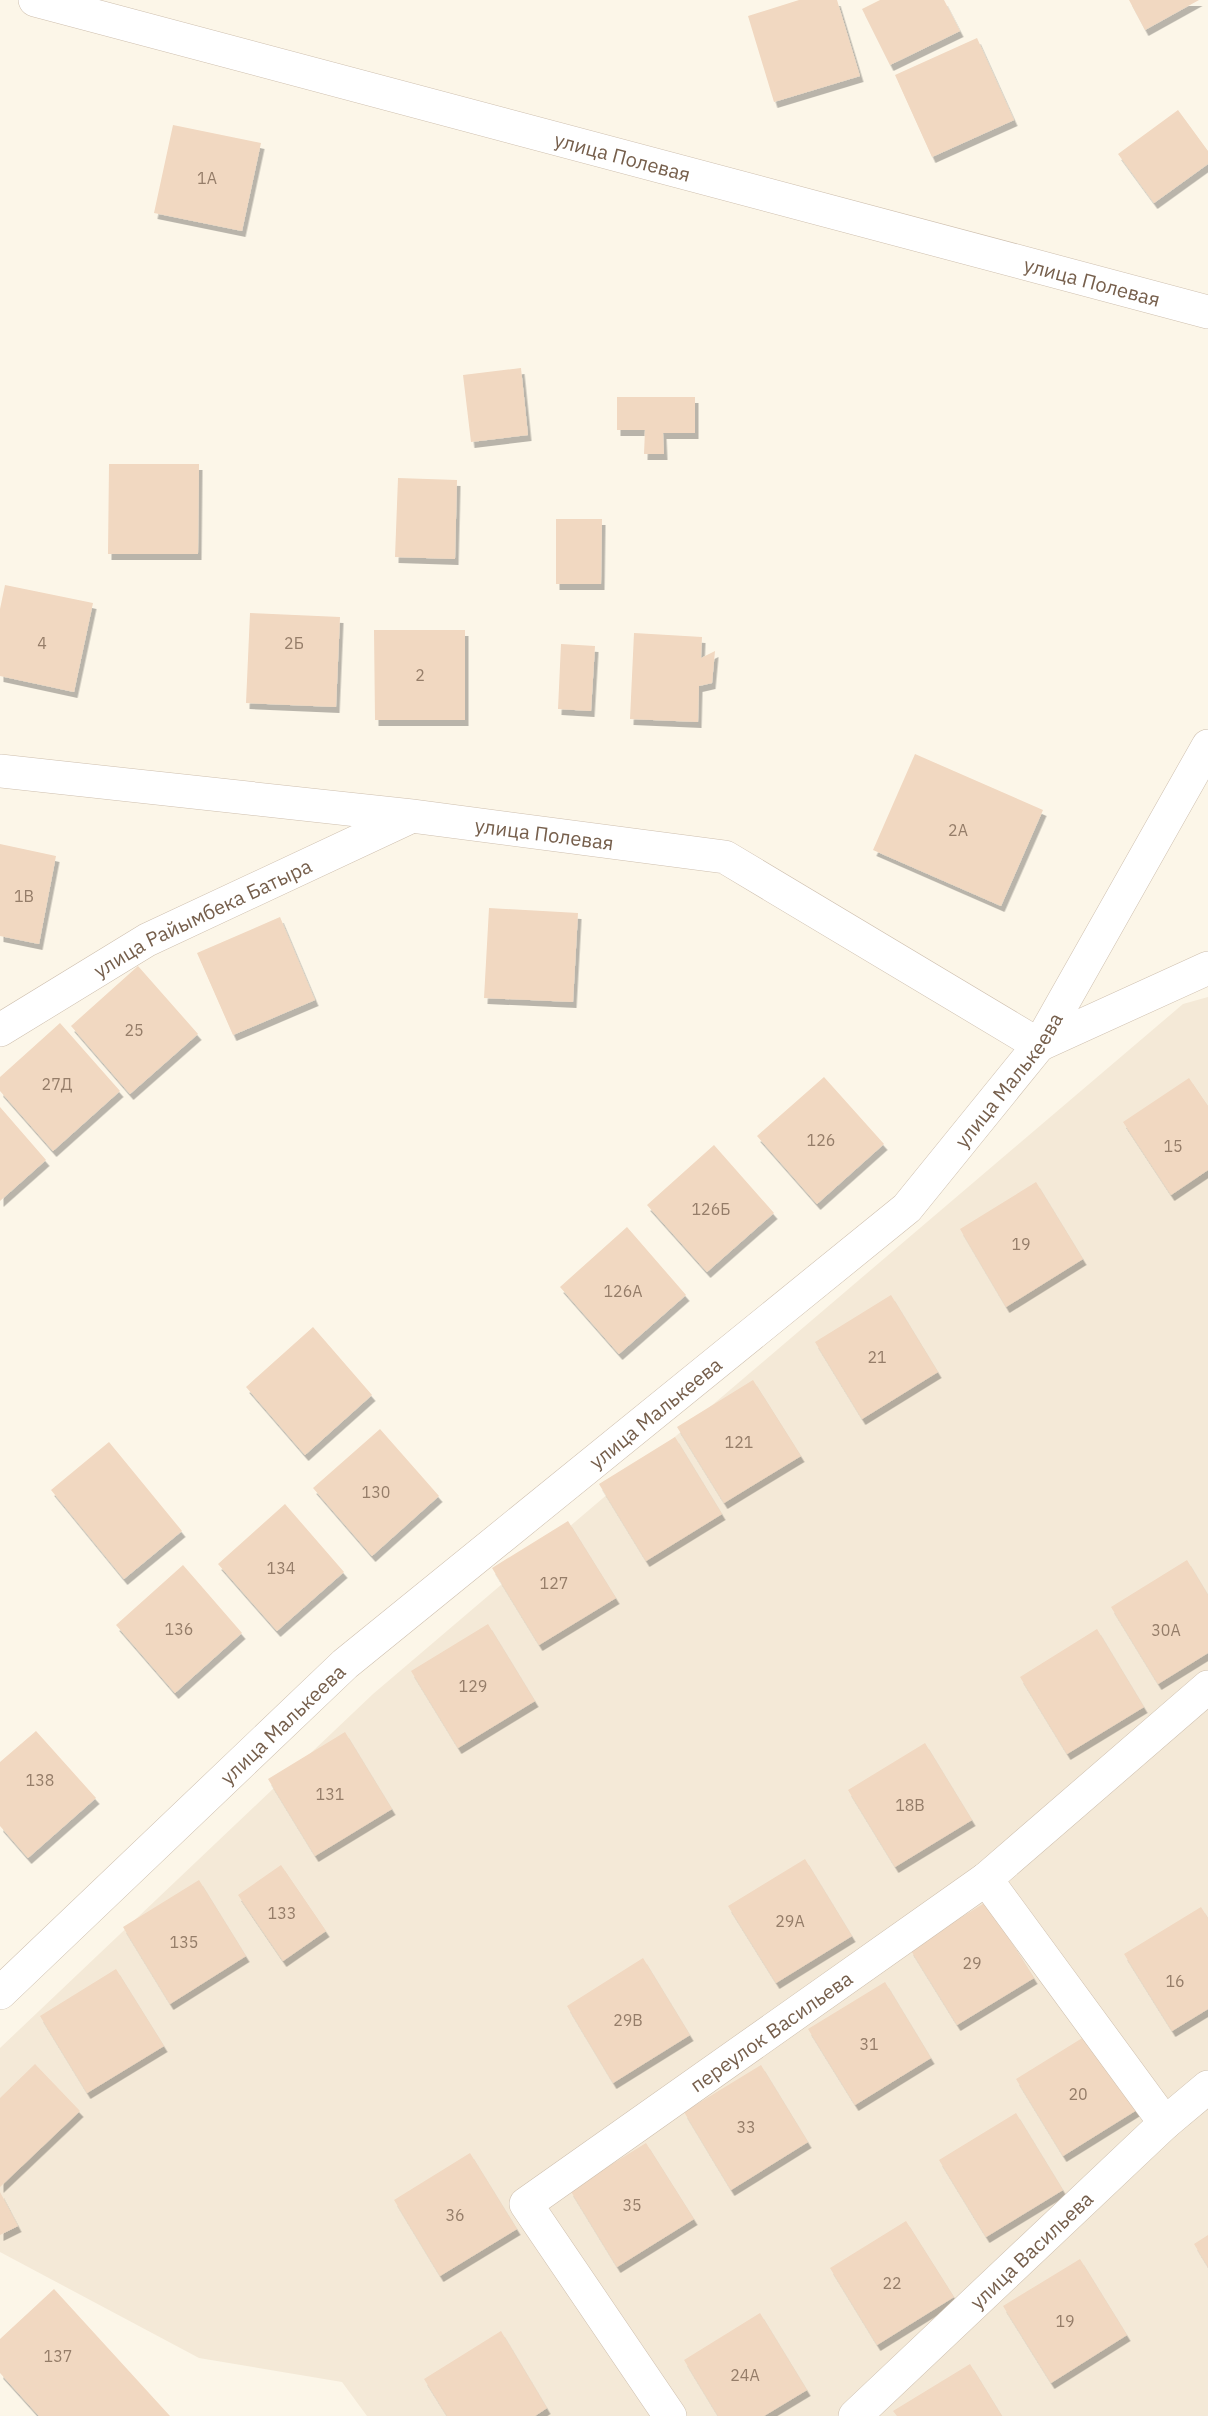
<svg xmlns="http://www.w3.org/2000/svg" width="1208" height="2416" font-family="'IBM Plex Sans',sans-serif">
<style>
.residential{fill:#f4e9d7}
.building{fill:#f1d8c1;filter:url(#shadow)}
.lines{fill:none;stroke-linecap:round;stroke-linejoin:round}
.minor-casing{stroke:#cebfae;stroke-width:34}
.minor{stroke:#fff;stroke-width:33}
.labels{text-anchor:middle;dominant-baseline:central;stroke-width:6;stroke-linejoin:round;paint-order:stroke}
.number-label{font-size:16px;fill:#957d69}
.street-label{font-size:20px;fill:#765f4c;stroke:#fffaef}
</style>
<defs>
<filter id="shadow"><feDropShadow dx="3.5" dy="6" stdDeviation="0" flood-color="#0004"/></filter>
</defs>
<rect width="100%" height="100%" fill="#fcf6e8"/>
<path class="residential" d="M1208,997v1419h-841l-25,-34 -143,-24 -199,-106v-204l373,-354 810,-690z"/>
<path class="building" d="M799,0h38l23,76 -86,26 -26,-86z
M880,0h64l16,31 -70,34 -28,-56z
M1129,0h70l-54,30z
M977,38l37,82 -82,37 -37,-82z
M1178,110l30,41v13l-54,39 -36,-49z
M173,125l88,18 -19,88 -88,-18z
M521,368l7,67 -57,7 -8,-67z
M617,397h78v36h-32l1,21h-20l1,-24h-28z
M109,464h90l-1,90h-90z
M398,478l59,2 -2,79 -60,-2z
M556,519h46l-1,65h-45z
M5,585l88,18 -19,89 -74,-16v-67z
M250,613l90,4 -4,90 -90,-4z
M374,630h91v90h-90z
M634,633l68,4 -1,21 14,-7 -3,32 -13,3 -1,36 -68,-3z
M561,644l34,2 -4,65 -33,-2z
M915,754l128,56 -42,96 -128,-56z
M0,844l56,12 -17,88 -39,-8z
M489,908l89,5 -5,89 -89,-4z
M280,917l35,83 -82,35 -36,-82z
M138,966l60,68 -68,60 -59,-68z
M60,1023l60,68 -67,60 -53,-60v-14z
M824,1077l60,67 -67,60 -60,-68z
M1189,1078l19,28v64l-37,25 -48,-73z
M0,1107l46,53 -46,41z
M714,1145l60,68 -67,59 -60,-67z
M1036,1182l47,77 -77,48 -46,-78z
M627,1227l59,68 -67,59 -59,-67z
M891,1295l47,77 -76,47 -47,-77z
M313,1327l59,68 -67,60 -59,-68z
M753,1380l48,76 -77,47 -47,-76z
M380,1429l59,67 -67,60 -59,-68z
M675,1437l47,77 -76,47 -47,-77z
M109,1442l73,89 -58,48 -73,-89z
M285,1504l59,68 -67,59 -59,-67z
M568,1521l48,77 -77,47 -47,-77z
M1187,1560l21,35v58l-50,31 -47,-77z
M183,1565l59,68 -67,60 -59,-68z
M488,1624l47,77 -77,47 -47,-77z
M1097,1629l47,78 -77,47 -47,-77z
M36,1731l60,67 -68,60 -28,-32v-64z
M345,1732l47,77 -77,47 -47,-77z
M925,1743l47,77 -77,47 -47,-77z
M805,1859l47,77 -76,47 -48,-77z
M281,1865l45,66 -43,30 -45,-66z
M199,1880l47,76 -76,48 -47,-77z
M986,1902l48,76 -77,47 -47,-76z
M1201,1907l7,11v91l-36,22 -48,-77z
M643,1958l47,77 -77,48 -46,-77z
M116,1969l48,77 -77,47 -47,-77z
M885,1982l46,76 -76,47 -47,-76z
M1092,2032l48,76 -77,48 -47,-77z
M35,2064l45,47 -80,76v-89z
M761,2065l47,77 -77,48 -47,-78z
M1016,2113l47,77 -77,47 -47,-77z
M646,2143l48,76 -77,48 -47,-77z
M470,2153l47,76 -77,47 -46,-76z
M0,2192l18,34 -18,9z
M906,2221l48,76 -77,48 -47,-77z
M1208,2235v32l-14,-23z
M1080,2259l47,76 -76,48 -48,-77z
M54,2289l116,127h-131l-39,-43v-34z
M760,2313l47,77 -43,26h-46l-34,-56z
M501,2331l46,77 -12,8h-88l-23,-37z
M970,2364l32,52h-105l-4,-5z"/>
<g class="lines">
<g class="minor-casing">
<g id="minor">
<path id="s1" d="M35,0l1173,312"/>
<path id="s2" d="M0,771l412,45 313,41 314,188"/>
<path id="s3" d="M0,1030l147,-90 263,-123"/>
<path d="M1039,1045l169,-77"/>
<path d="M986,1879l179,244"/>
<path id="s4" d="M0,1993l345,-329 562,-456 132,-163 169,-299"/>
<path id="s5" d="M670,2416l-144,-212 460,-325 222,-192"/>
<path id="s6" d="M855,2416l310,-293 43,-36"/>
</g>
</g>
<use href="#minor" class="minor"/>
</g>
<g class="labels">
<g class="number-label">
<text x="207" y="178">1А</text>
<text x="42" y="643">4</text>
<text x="294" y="643">2Б</text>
<text x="420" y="675">2</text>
<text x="958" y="830">2А</text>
<text x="24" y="896">1В</text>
<text x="134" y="1030">25</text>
<text x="57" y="1084">27Д</text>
<text x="821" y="1140">126</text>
<text x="1173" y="1146">15</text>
<text x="711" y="1209">126Б</text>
<text x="1021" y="1244">19</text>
<text x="623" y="1291">126А</text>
<text x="877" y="1357">21</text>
<text x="739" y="1442">121</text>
<text x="376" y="1492">130</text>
<text x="281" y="1568">134</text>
<text x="554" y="1583">127</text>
<text x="179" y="1629">136</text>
<text x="1166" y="1630">30А</text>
<text x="473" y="1686">129</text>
<text x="40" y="1780">138</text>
<text x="330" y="1794">131</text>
<text x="910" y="1805">18В</text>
<text x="282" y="1913">133</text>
<text x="790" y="1921">29А</text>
<text x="184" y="1942">135</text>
<text x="972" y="1963">29</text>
<text x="1175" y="1981">16</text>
<text x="628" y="2020">29В</text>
<text x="869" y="2044">31</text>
<text x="1078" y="2094">20</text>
<text x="746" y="2127">33</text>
<text x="632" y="2205">35</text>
<text x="455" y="2215">36</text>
<text x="892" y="2283">22</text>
<text x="1065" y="2321">19</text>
<text x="58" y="2356">137</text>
<text x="745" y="2375">24А</text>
</g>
<g class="street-label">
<text stroke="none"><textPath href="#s1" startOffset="608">улица Полевая</textPath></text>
<text stroke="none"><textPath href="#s1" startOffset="1094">улица Полевая</textPath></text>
<text stroke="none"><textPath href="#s2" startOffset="548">улица Полевая</textPath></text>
<text stroke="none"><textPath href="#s3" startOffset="232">улица Райымбека Батыра</textPath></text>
<text stroke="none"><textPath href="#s4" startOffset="1364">улица Малькеева</textPath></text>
<text stroke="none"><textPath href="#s4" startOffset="876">улица Малькеева</textPath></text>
<text stroke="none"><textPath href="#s4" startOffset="390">улица Малькеева</textPath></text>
<text stroke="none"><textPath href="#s5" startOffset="556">переулок Васильева</textPath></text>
<text stroke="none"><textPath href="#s6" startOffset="242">улица Васильева</textPath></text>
</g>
</g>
</svg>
